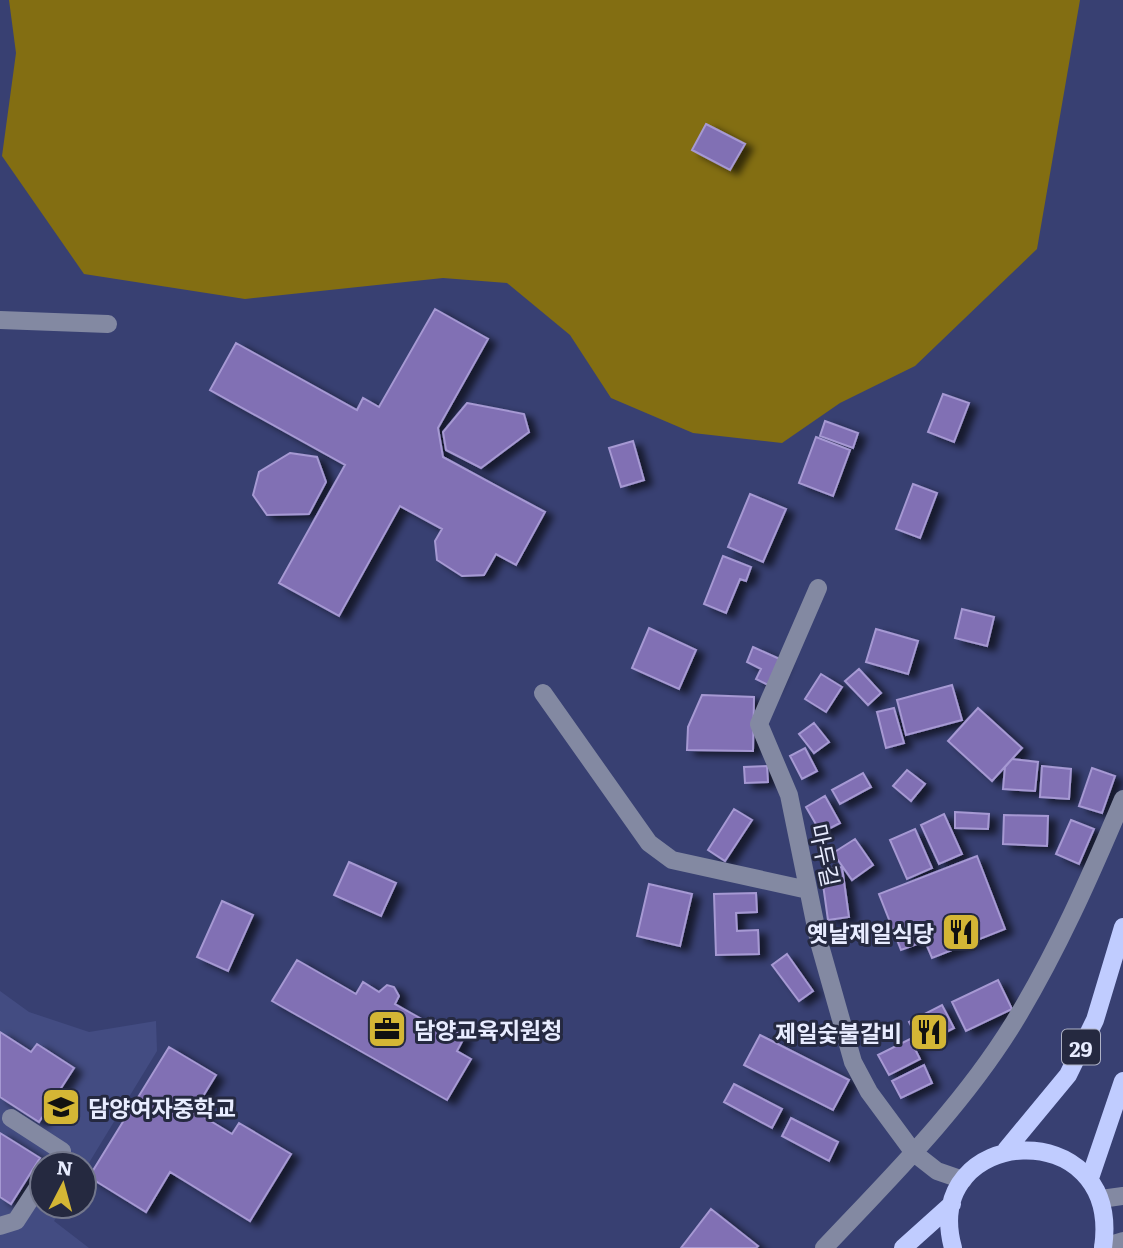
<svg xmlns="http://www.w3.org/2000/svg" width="1123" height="1248" font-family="Literata,'Noto Sans KR',serif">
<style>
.built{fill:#434c82}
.forest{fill:#836e12}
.building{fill:#816fb4;stroke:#a699d3;stroke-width:2;filter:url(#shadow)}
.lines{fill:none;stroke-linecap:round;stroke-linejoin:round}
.minor{stroke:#8389a2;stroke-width:18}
.major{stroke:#c0ccff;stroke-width:18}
.labels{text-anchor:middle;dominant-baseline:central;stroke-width:6;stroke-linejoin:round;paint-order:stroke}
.shield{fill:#252940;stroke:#aeb2c6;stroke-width:2}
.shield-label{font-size:21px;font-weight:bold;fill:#e8ecff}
.street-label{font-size:23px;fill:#e8ecff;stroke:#252940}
.poi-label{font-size:23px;font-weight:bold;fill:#e8ecff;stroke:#252940;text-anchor:end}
</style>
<defs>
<filter id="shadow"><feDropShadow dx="8" dy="4.5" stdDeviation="3.5" flood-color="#0009"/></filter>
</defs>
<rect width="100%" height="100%" fill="#384072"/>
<path class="built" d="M0,991l29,21 60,20 67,-11 1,30 -73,120v-7h-42v42h21l-9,15 35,27h-89z"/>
<path class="forest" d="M9,0h1071l-43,249 -122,117 -75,37 -58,40 -89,-10 -82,-35 -41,-63 -63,-52 -64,-5 -198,21 -161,-25 -82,-118 14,-103z"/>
<path class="building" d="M706,124l39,20 -15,26 -38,-20z
M435,309l53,30 -50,89 5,29 102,55 -29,53 -20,-11 -12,21 -22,1 -25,-16 -2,-19 7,-12 -42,-23 -61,110 -60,-33 66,-118 -135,-75 26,-47 121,67 6,-12 16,9z
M943,394l26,9 -15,39 -26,-10z
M467,403l57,11 5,18 -48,36 -35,-18 -3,-18z
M825,421l33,12 -5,15 -33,-12z
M816,437l34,13 -17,46 -34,-13z
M633,441l11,39 -23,7 -12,-39z
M290,453l27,4 9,25 -17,32 -42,1 -14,-20 6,-23z
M913,484l24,9 -17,45 -24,-9z
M750,494l36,15 -23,53 -35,-15z
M723,556l28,11 -5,14 -6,-2 -14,34 -22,-9z
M962,609l32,8 -7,29 -32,-8z
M649,628l47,22 -17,39 -47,-21z
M876,629l42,12 -10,33 -42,-12z
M753,647l29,13 -12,26 -14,-7 5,-10 -14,-7z
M859,669l22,24 -13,12 -23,-24z
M821,674l21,13 -16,25 -21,-13z
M952,685l10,35 -56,15 -9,-35z
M702,695l52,2 -1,54 -66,-1 1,-23z
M894,708l10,35 -18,5 -9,-36z
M978,708l44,40 -30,33 -44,-40z
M814,723l15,19 -15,11 -15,-19z
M805,748l12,23 -15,8 -12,-23z
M1012,759l26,3 -3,29 -32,-2 2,-22z
M767,766l1,16 -23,1 -1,-16z
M1042,766l29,3 -2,30 -29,-2z
M1092,768l23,8 -13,37 -23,-7z
M907,770l18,14 -14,17 -18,-15z
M863,773l8,14 -31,17 -8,-14z
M825,796l15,27 -19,10 -15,-26z
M734,809l18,11 -27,41 -17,-11z
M955,812l34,2 -1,15 -33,-1z
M944,814l18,40 -23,10 -18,-39z
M1004,815l44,1 -1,30 -44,-2z
M1071,820l23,9 -15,35 -23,-10z
M915,829l17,39 -25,11 -17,-39z
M855,839l18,26 -21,15 -19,-27z
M977,856l28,73 -73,29 -7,-17 -24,9 -22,-56z
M349,862l47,21 -15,33 -47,-21z
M842,867l7,50 -21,3 -7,-50z
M649,884l43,10 -12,52 -43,-10z
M756,893l1,19 -21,1 1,18 21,-1 1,24 -43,1 -2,-61z
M222,901l31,14 -25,56 -31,-14z
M787,954l26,37 -14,10 -27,-36z
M297,960l59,34 7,-12 16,10 8,-7 7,2 5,9 -4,8 32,18 3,-4 35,18 -8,15 14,8 -24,41 -175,-99z
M998,980l14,29 -46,22 -14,-29z
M942,1005l12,23 -33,17 -12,-23z
M0,1032l31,20 6,-8 37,24 -35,54 -39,-25z
M760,1035l89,45 -16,30 -89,-45z
M910,1039l10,20 -31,16 -11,-20z
M169,1047l47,28 -22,36 38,23 7,-11 52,31 -41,67 -80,-49 -24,40 -57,-35z
M924,1065l8,18 -31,15 -9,-17z
M734,1084l48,25 -10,19 -48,-26z
M791,1118l47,24 -9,19 -47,-25z
M0,1133l40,25 -29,46 -11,-7z
M711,1209l47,37 -2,2h-75z"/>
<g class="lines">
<path class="minor" d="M0,320l108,4
M818,588l-59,136 30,71 30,147 34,120 16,30 45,61 23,18 26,9
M543,693l106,150 23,17 136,30
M11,1118l51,33 -8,13
M1101,1199l22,-3
M0,1226l16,-5 26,-40
M1103,1247l20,-6
M824,1248c67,-71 137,-140 189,-224 44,-72 77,-147 110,-225"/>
<path class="major" d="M1006,1150l62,-75 27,-55 28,-93
M1090,1178l33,-97
M903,1248l49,-44
M953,1248c-34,-123 170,-137 150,0"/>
</g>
<defs>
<g id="restaurant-square" transform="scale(2.0125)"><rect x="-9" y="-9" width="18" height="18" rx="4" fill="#d4b635" stroke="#252940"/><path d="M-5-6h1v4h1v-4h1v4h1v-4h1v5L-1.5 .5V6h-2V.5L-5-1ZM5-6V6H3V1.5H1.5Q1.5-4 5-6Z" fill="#111"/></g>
<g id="office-square" transform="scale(2.0125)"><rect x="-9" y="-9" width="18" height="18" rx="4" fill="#d4b635" stroke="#252940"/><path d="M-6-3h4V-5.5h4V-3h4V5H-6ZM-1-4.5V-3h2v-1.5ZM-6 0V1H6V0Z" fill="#111"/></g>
<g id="school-square" transform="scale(2.0125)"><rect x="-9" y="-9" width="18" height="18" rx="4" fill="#d4b635" stroke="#252940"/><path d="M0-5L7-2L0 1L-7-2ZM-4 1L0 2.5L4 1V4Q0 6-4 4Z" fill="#111"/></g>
</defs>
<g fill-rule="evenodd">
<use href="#restaurant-square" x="961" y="932"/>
<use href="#office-square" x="387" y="1029"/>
<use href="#restaurant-square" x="929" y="1032"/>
<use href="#school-square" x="61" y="1107"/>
</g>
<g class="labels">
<rect class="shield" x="1062" y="1029.5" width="38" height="35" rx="5"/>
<g class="shield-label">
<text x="1081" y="1047">29</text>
</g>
<g class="street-label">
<text transform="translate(826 855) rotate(78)">마두길</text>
</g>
<g class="poi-label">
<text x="934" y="932">옛날제일식당</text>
<text x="414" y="1029" text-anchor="start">담양교육지원청</text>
<text x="902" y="1032">제일숯불갈비</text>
<text x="88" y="1107" text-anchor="start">담양여자중학교</text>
</g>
</g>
<g transform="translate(63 1185) rotate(6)"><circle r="33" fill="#252940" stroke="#73778c" stroke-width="2"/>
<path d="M0-5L12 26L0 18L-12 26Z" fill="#d4b635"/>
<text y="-10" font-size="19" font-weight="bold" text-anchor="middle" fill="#e8ecff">N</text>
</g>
</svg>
